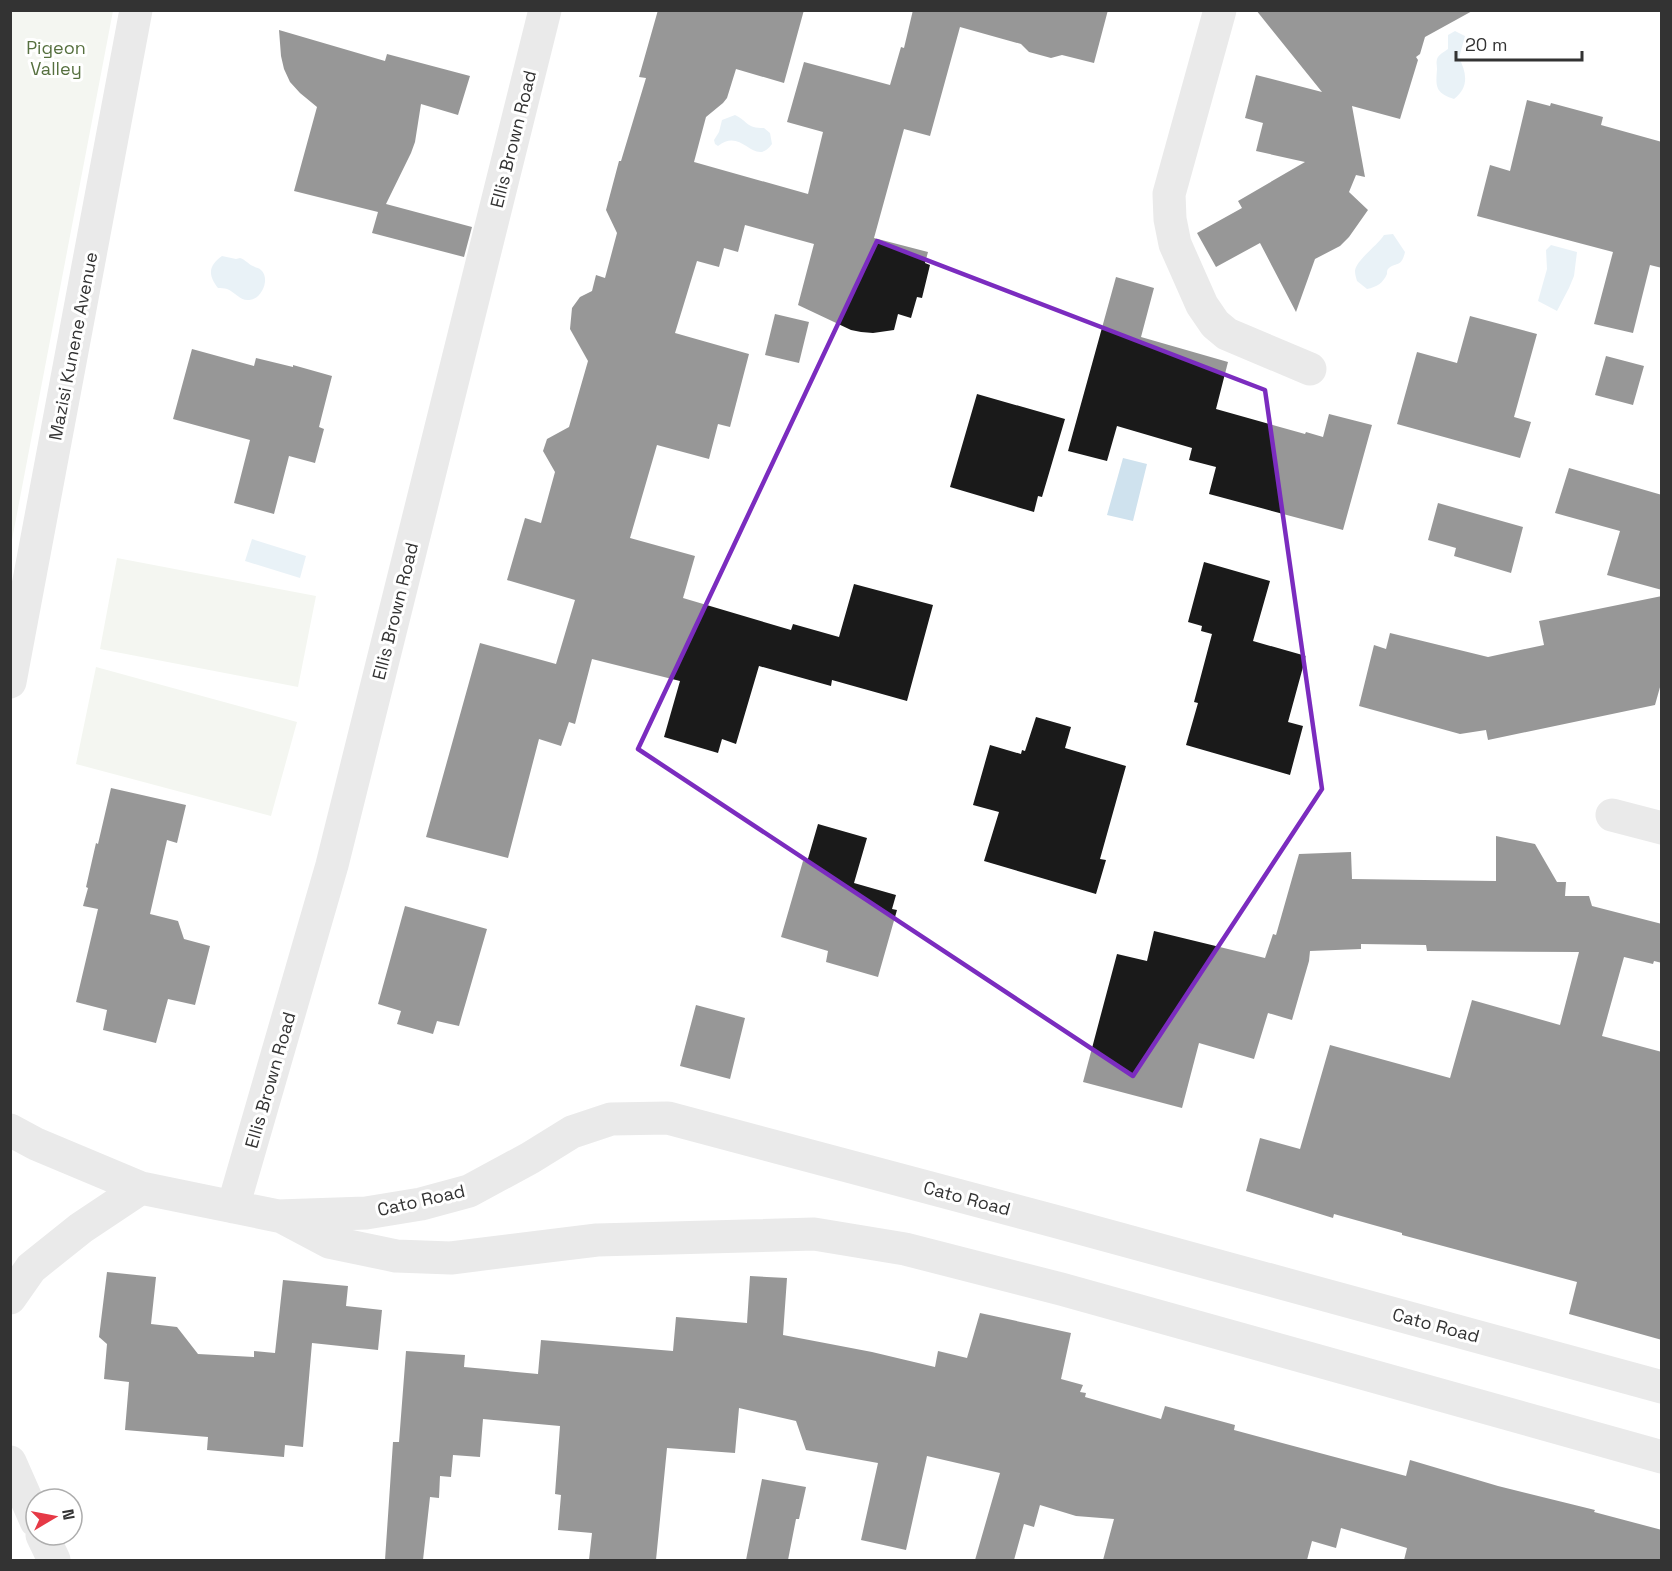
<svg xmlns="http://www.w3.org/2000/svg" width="1672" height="1571" font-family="'Space Grotesk',sans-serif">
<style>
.green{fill:#e6ecdf}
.water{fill:#cfe2ee}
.building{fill:#1a1a1a}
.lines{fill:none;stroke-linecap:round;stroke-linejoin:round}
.street{stroke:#d0d0d0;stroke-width:33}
.marked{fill:none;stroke:#7b2cbf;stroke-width:4.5;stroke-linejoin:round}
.labels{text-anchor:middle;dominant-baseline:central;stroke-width:6;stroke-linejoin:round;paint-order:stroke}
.park-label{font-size:18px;fill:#56703f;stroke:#fff}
.street-label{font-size:18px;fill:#333;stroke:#fff}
</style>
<rect width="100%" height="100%" fill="#fff"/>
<path class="green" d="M11,10l102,1 -102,534 -1,-534z
M117,558l199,38 -18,91 -198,-38z
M96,667l201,55 -26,94 -195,-52z"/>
<path class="water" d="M1455,31l10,5 -6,22c8,15 10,30 -5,41 -20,-6 -18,-14 -17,-30 0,-5 -1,-5 0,-10 2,-5 7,-7 11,-10v-14z
M735,115c14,7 11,13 29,13l6,5 2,11c-18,25 -29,-18 -54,2l-3,-2 -1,-4 5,-8 3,-12z
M1393,234l12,18c-4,17 -9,9 -17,17 -1,1 -1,3 -1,5 -4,9 -10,13 -20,15l-10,-8c-1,-3 -2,-7 -2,-10 1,-11 23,-26 29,-36z
M1551,245l26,7 -3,24 -5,12 -12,23 -19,-10 9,-32 -1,-19z
M222,256l14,3 4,-1c6,2 8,6 13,8 3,2 6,2 8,4 10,9 0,30 -12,30 -9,1 -14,-8 -22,-11 -3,-1 -6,-1 -9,-1 -10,-13 -10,-22 4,-32z
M1123,458l24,6 -14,57 -26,-6z
M252,539l54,17 -6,22 -55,-17z"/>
<path class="building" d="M658,10h146l-20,73 -48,-14 -9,29 -4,5 -17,14 -12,45 114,32 15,-62 -36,-10 17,-60 86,23 11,-38 3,1 9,-38h195l-14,53 -32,-8 -11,3 -22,-6 -8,-8 -61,-17 -30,109 -26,-7 -30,109 54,14 -3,11 5,2 -8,33 -5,-1 -6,21 -13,-4 -4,16 -21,3 -12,-1 -10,-2 -53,-25 16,-61 -69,-19 -7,27 -14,-4 -5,19 -22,-6 -22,72 74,21 -19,73 -12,-3 -9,35 -52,-14 -27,93 65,18 -12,42 108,32 2,-6 46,13 15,-53 79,21 -26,96 -75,-21 -1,6 -72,-20 -23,78 -14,-5 -4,14 -54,-16 16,-56 -88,-22 -17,65 -6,-2 -8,24 -22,-7 -31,119 -82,-21 54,-194 76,21 19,-64 -68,-20 18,-62 16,5 14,-51 -12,-21 4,-12 22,-12 19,-66 -18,-32 2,-21 8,-11 12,-6 4,-16 9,3 12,-45 -11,-23 13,-49h2l25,-83 -7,-1z
M1256,10h218l-49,27 -5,17 -4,3 2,3 -18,59 -48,-13 13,71 -9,-2 -7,17 19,18 -19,27 -9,9 -25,13 -19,53 -36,-69 -44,24 -19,-34 45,-25 -4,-7 67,-39 -49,-11 7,-28 -18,-5 11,-43 66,17z
M279,30l106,31 2,-7 83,22 -12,39 -37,-11 -6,38 -4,11 -25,51 86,23 -8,30 -92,-24 6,-21 -84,-21 23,-84 -17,-14 -10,-11 -6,-13 -3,-13z
M1527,100l23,6 1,-3 52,14 -2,8 61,17v126l-12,-3 -17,68 -39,-9 19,-72 -136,-36 13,-51 20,6z
M1116,277l38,11 -13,49 87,25 -12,47 89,25 1,-2 17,5 6,-23 43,11 -29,105 -134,-36 7,-27 -27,-7 3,-12 -75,-22 -10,35 -39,-10z
M775,314l34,8 -10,41 -34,-8z
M1470,316l67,18 -23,83 17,5 -11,36 -123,-34 20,-72 40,11z
M192,349l62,17 2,-8 37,9v-2l39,11 -13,51 5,2 -9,34 -26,-7 -15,58 -40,-11 16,-63 -77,-21z
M1606,356l38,10 -11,39 -38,-10z
M977,394l88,25 -23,78 -4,-1 -4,16 -84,-25z
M1569,468l93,27v95l-55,-15 13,-44 -65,-18z
M1438,503l85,24 -12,46 -57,-17 2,-8 -28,-8z
M1204,562l66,19 -17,60 53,15 -18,66 15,4 -13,49 -104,-30 12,-42 -4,-1 18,-68 -11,-3 1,-5 -14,-4z
M1662,596v84l-7,25 -167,35 -2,-10 -26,4 -101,-28 15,-61 12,4 4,-16 98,24 56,-12 -5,-24z
M1036,717l35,10 -6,21 61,18 -26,93 6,1 -10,34 -112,-33 15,-49 -26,-7 17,-60 31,9 1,-4 3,1z
M111,788l75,17 -9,38 -10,-3 -17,74 28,7 6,18 26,7 -15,59 -27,-6 -12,44 -53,-13 4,-20 -31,-8 22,-93 -15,-3 5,-18 -2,-1 10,-44 2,1z
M818,824l49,14 -13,45 42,12 -4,14 5,1 -19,67 -52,-15 2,-11 -47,-14 22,-76 4,1z
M1496,836l39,8 22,38h9l-1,14h24l3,10 70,18v39l-8,-2 -1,3 -29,-7 -22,79 60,16v288l-93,-26 8,-32 -175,-47v-2l-68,-19 -1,4 -87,-27 14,-53 40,11 30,-104 120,33 22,-78 88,25 19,-73 -152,-1 -1,-6 -65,-1v5l-51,2 -1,10 -17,59 -24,-7 -14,46 -55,-16 -17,65 -99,-26 34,-128 30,7 7,-30 111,27 8,-24 3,1 23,-81 52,-2 1,27 144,2z
M405,906l82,23 -28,97 -22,-5 -4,13 -36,-10 4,-13 -23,-7z
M696,1005l49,13 -15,61 -50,-13z
M107,1272l49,5 -5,47 26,3 21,27 56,3v-6l21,2 8,-73 65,6 -2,20 36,4 -4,40 -66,-7 -9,104 -18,-2 -1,12 -77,-7 1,-13 -83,-7 4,-48 -25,-3 3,-35 -8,-7z
M750,1276l37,2 -4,57 89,17 63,15 3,-16 29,7 13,-45 91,20 -10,46 22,6 -3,7 6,1 -1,4 76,22 4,-13 70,19 -1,5 172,46 4,-16 88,26 97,24 -1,2 68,18v30h-258l3,-12 -66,-20 -5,20 -24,-7 -5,19h-204l11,-41 -38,-3 -36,-11 -6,22 -10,-3 -10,36h-39l25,-87 -73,-17 -21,94 -45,-10 17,-77 -72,-13 -10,-29 -57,-13 -4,45 -68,-5 -11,112h-67l3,-27 -34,-3 3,-35 -6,-1 5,-68 -77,-7 -3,38 -27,-2 -2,22 -11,-1 -1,22 -9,-1 -7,63h-38l8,-118h6l7,-91 59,4 -1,12 74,7 3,-34 132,11 3,-34 71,6z
M762,1479l44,8 -7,32h-3l-8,41h-42z"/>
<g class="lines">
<path class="street" d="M1220,10l-51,184 1,25 5,25 27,61 13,19 12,10 83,35
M10,682l126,-672
M1612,815l50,13
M10,1130l26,14 105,44 137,28 88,-3 55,-9 48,-13 61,-33 42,-26 39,-13 57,-1 386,103 608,166
M233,1207l99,-342 213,-855
M280,1216l49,26 67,14 55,2 146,-18 217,-6 91,15 156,40 601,168
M10,1298l21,-30 50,-40 60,-40
M10,1462l26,59
M42,1535l12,25"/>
</g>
<path d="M0 0H1672V1571H0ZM877,241l388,149 57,399 -189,287 -495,-327z" fill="#fff" fill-opacity=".55" fill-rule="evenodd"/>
<path class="marked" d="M877,241l388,149 57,399 -189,287 -495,-327z"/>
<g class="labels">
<g class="park-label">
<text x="56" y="47">Pigeon<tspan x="56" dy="21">Valley</tspan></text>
</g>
<g class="street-label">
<text transform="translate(513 139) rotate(-76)">Ellis Brown Road</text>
<text transform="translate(73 346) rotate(-79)">Mazisi Kunene Avenue</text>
<text transform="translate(395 611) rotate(-76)">Ellis Brown Road</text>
<text transform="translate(270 1080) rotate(-74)">Ellis Brown Road</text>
<text transform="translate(967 1198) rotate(15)">Cato Road</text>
<text transform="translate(421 1200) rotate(-13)">Cato Road</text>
<text transform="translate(1436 1325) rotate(15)">Cato Road</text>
</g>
</g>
<rect width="1672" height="1571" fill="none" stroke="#333333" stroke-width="24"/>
<g transform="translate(54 1517) rotate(80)"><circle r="28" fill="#ffffff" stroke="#adadad" stroke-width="1.5"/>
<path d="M0-4.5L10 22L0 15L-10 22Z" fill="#e63946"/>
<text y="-9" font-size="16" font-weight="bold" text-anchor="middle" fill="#333333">N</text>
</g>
<path d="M1456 51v9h126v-9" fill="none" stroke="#333333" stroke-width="3"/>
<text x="1465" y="51" font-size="18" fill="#333333" stroke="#ffffff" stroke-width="4.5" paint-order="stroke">20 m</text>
</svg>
